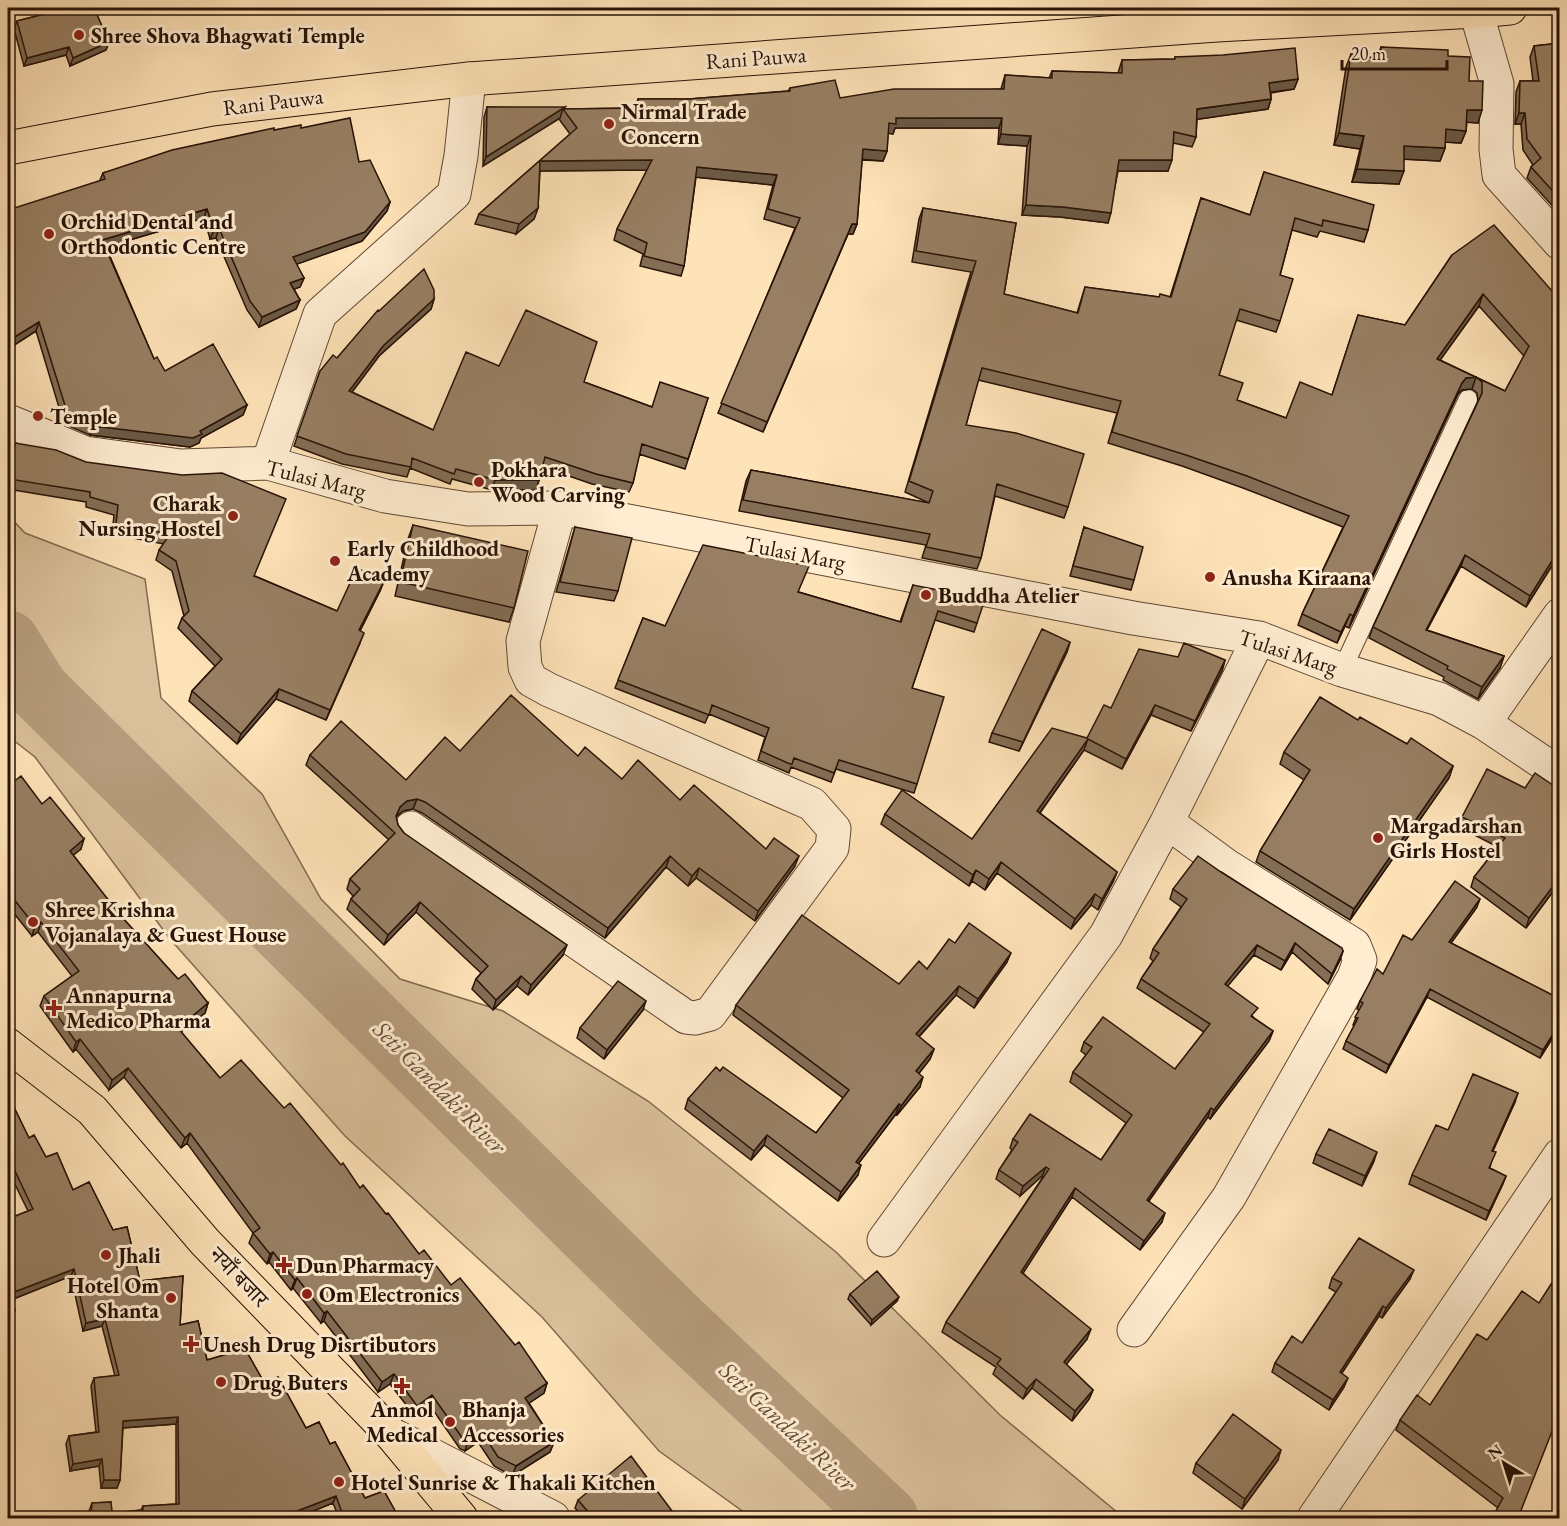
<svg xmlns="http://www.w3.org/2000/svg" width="1567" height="1526" font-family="'EB Garamond','Noto Serif Devanagari',serif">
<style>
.green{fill:#dac09a;stroke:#816a50;stroke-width:1.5}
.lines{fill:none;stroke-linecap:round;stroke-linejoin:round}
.river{stroke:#b69c7c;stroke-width:63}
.service-casing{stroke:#5e4733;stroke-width:20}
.minor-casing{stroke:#5e4733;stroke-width:35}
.primary-casing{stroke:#281307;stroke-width:35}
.service{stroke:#ffedd1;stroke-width:18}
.minor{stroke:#ffedd1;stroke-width:33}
.primary{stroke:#ffe3b8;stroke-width:33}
.wall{fill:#836d55;stroke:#281307;stroke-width:1.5;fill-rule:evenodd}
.shaded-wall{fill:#6a5945;stroke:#281307;stroke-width:1.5}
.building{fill:#987f63;stroke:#281307;stroke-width:1.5;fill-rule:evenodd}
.poi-dot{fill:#8f2418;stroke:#ffedd1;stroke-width:2}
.labels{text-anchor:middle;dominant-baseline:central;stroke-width:6;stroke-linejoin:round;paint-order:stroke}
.poi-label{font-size:22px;font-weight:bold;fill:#281307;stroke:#ffedd1;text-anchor:start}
.street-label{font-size:22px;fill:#281307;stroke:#ffedd1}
.water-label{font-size:24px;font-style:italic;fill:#614a36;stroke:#ffedd1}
</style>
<rect width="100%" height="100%" fill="#ffe3b8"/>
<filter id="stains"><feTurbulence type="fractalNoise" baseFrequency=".00333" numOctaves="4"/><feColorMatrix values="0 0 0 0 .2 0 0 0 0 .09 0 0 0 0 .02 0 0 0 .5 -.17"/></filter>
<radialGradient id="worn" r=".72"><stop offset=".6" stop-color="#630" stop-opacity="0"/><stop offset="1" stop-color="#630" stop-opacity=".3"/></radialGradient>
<path class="green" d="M8,515l17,18 120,46 16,119 101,96 59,105 79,80 103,32 145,90 188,151 164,163 124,103h-372l-93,-67 -117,-134 -197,-181 -175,-197 -135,-182 -27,-21z"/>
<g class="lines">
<path class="river" d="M8,642l30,48 641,633 208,195"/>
<g class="service-casing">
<path id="service" d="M1342,670l126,-271"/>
</g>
<g class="minor-casing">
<path id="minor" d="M1476,11l21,73 -1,65 3,26 61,68
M8,421l77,32 96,13 87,-3 117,33 83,13 92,-1 573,110 126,20 83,32 97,29 45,24 76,51
M268,463l52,-149 134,-120 7,-38 8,-77
M1484,723l76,-108
M411,828l275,189 9,1 15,-4 122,-166 2,-19 -22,-25 -263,-114 -18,-10 -6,-13 -2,-26 37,-133
M884,1240l222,-305 61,-113 92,-184
M1134,1330l95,-133 125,-220 6,-17 -6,-15 -127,-79 -60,-44
M391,1434l162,84
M1314,1518l246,-363"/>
</g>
<g class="primary-casing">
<path id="primary" d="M8,148l204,-39 257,-30 748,-54 259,-14 34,-3
M8,1045l84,65 113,132 186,192 70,84"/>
</g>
<use href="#service" class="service"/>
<use href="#minor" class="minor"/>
<use href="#primary" class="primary"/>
</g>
<path class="wall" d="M45,8h49l15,34 -3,8 -36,16 -4,-11 -42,11 -10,-37 3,-8 31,-8z
M1560,43v171l-33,-36 4,-11 2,-2 -10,-15 -2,-26h-6l1,-32 4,-11h13l-3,-24 4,-11z
M1381,47l67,9 21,25 9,42 -11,-1 -1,9 -5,12 -16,-1v6l-5,13 -36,-2 -5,25 -47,-2 8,-33 -26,-4 12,-78 5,-13 26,5z
M1175,57l123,22 -4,10 -23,4v6l-3,10 -71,10 -1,18 -4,10 -19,-4 -5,28h-50l-10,52 -48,-6 -38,-2 5,-69 -29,-2 1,-16h-104l-2,6 -5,-1 -1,18 -4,10 -21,-1 -5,64 -4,10h-5l-85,198 -45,-19 77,-185 -31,-9 9,-34 -77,-8 -12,89 -3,10 -41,-10 3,-12 -29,-14 3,-11 30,-59 -107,1 -2,37 -4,11 -18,15 -41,-10 4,-10 91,-80 -11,-15 1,-1 -77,48 1,-49 3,-10 77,2 71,-1 3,-9h51l99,-8 2,-3 50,10 161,-9 4,-14 44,3 3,-7 66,2 4,-13 53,-1z
M301,128l58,34 31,40 -3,9 -25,30 -66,23 8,14 -4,9 -6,2 6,11 -4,9 -37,18 -12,-17 -31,-72 -6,1 -6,-21 -98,29 48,112 11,12 82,34 -4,10 -42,23 -2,5 -9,4 -100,-12 -26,-11 -28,-93 -28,18 92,-169 3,-7 171,-43z
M1264,172l104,58 -4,12 -44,-11 -3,6 -25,-7 -12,45v46l-4,11 -40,-12 -17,55 18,25 49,18 46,-23 26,-80 47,10 47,-70 108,45v253l-34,54 -65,-41 -34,64 77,26 -4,12 -22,31 -35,-19 1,-3 -75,-39 4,-11 105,-225 -1,-9 -5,-4 -10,1 -4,4 -109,234 -4,-2 -8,17 -39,-18 4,-11 41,-87 -100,-39 -61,-22 -74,-23 9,-30 -139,-33 -12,45 102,82 -4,11 -69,-22 -14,62 -4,11 -55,-11 4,-13 -187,-34 7,-30 5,-11 178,33 -24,-11 66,-220 -59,-10 7,-43 4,-11 93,15 -12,71 73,19 8,-26 74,10h11l31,-99 49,17zM1479,306l45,50 -19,35 -65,-31z
M434,299l-3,10 -52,47 -27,36 81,38 66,-64 85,16 68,25 56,-9 -23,71 -46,-15 -6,29 -4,9 -37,-8 -49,-17 -7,23h-44l-40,-11 -2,5 -40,-16 -3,9 -65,-13 -48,-18 26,-75 17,-13 42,-47z
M15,443l240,133 82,35 47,-30 -4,10 -20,40v12l-34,77 -50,-21 -39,45 -48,-43 3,-10 23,-25 -37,-38 4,-10 2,-2 -12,-45 -16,-11 3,-10 5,-6 -52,-10 2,-19 -28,-8v-5l-78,-13v-13l3,-23z
M413,525l101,83 -5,14 -114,-26 13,-57z
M575,527l43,64 -4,10 -58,-9z
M1084,527l50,53 -3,10 -61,-14z
M913,585l64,38 -3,9 -39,-12 -23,68 5,96 -3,9 -78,-24 -5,13 -40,-15 -2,6 -31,-13 7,-23 -56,-23 -4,9 -90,-35 28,-70 22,8 134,-34 101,30z
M1070,642l-3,10 -48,99 -30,-9 3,-9z
M1178,657l47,3 -3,11 -31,60 -40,-16 -29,54 -38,-19 -44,63 77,59 -4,10 -15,28 -7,-5 -20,24 -74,-56 -12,17 -13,-9 -3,5 -88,-62 4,-10 87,25 115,-101 24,-30z
M1358,720l95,46 -4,12 -99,142 -94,-58 4,-11 44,-71 -24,-16 4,-12z
M460,751l118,5 44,23 58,21 115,66 -40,55 -59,-43 -8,8 -22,-19 -61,71 -183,-125 -9,-4 -10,2 -7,6 2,8 6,8 159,122 -35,40 -11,-9 -24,24 -21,-21 4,-10 5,-6 -65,-61 -32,33 -37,-36 4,-10 2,-3 -6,-7 3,-10 39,-39 -83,-75 4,-10 96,25z
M1525,788l35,2v92l-34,46 -55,-41 3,-10 24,-30 -39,-20 3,-10z
M42,804l39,45 -8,6 47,60 58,64 30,24 -3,10 -24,19 39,46 64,30 76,80 26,26 33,40 128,129 -3,10 -15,10 25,39 -4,10 -38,24 -18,-10 -16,-24 -13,9 -5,-2 -31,-45 -15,11 -24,-31 -12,8 -54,-71 -3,2 -28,-35 -2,2 -22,-28 -2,2 -18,-21 4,-10 -66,-90 -6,5 -57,-71 -15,13 -33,-41 -3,3 -33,-46 4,-10 28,-20 -34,-44 -6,4 -23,-29z
M1221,872l122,79 -3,9 -12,24 -36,-32 -11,18 -27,-15 -27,31 27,32 19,13 -4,10 -59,78 -2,-2 -59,84 13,21 -22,28 -68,-53 -49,76 64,66 -21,25 27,26 -4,9 -17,22 -40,-33 -9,11 -30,-25 3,-7 -54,-35 4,-10 97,-145 -1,-1 -22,20 -24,-17 3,-9 13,-20 -2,-2 3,-9 88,21 25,-37 -56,-41 3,-10 13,-17 -5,-4 3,-9 91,27 29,-37 -67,-44 4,-9 12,-18 -3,-3 3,-9 28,-42 -11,-8 3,-10z
M1477,907l-26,36 109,56v27l-20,32 -113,-61 -41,76 -43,-24 3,-8 8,-15 -1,-1 6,-15 -2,-1 3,-8 52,-61z
M955,943l52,19 -33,46 -18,-13 -37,42 15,12 -4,10 -11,14 1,14 -23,28 -1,-1 -38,50v11l-20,26 -74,-56 -13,15 -66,-51 3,-10 32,-28 96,62 27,-35 -110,-83 3,-10 163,-21 28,-15z
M643,1010l-39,49 -27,-21 3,-10z
M8,1095l21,43 5,-3 12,22 11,-4 16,37 16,-8 24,48 14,-3 13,54 43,-5 -3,49 18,-4 9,39 38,-11 20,35 13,-7 28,51 13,-6 11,22 5,-2 30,56 19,-7 15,27h-60l-6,-15 -37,15h-217l1,-3 9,-1v-3l3,-8 19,-1 1,11 29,-3 2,-4 33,-2v-80l-53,4 -3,52 -3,8h-16l-2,-22 -29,5 -4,-27 3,-8 27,-4 -5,-46 3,-8 21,-2 -13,-50 -19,5 -12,-55 -60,24 4,10 -3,8 -4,1v-100l20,-8 -20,-41z
M1515,1102l-22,49 -3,17 16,8 -20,44 -77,-36 3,-9 36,-45z
M1316,1154l58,7 -12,25 -49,-23z
M1332,1278l78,1 -28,39 -3,-2 -37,57 2,14 -15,23 -57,-38 3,-9 27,-20 34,-51 -7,-4z
M850,1294l47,7 -26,24 -23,-26z
M1539,1303l21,108 -62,97 -102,-78 4,-10 30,-15 57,-65z
M1278,1460l-36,49 -49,-36 3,-10z
M578,1500l96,18h-90l-9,-10z"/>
<path class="shaded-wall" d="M109,42l-3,8 -36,16 3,-8z
M69,47l-3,8 -42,11 3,-8z
M1298,79l-4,10 -29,4 4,-10z
M1271,99l-3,10 -75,11 4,-11z
M565,107l-1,3 -1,-1 -3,9 -77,48 3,-9z
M1467,110h15l-4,13 -15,-1z
M1519,113h6l-4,11h-6z
M896,118h106l-3,10h-104l-2,6 -8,-1 4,-10z
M1446,129l20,2 -5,12 -19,-1z
M1339,133l25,3 -4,13 -26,-4z
M1001,134l30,2 -4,10 -29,-2z
M1404,146l41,2 -5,13 -40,-2z
M863,149l24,2 -4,10 -24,-2z
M652,160l-3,10 -113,1 4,-10z
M1119,160h53l-4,11h-52z
M697,167l80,8 -4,10 -79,-8z
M1357,169l47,2 -5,13 -47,-2z
M390,202l-3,9 -25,30 -73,26 4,-10z
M1026,205l37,2 48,6 -3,10 -48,-6 -38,-2z
M538,208l-4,11 -18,15 3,-10z
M207,209l-3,9 -105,31 3,-9z
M852,224h5l-4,10h-5l-85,198z
M219,228l-3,10 -6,1 4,-9z
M304,278l-4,9 -13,5 3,-9z
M1483,294l-4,12 -46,64 4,-11z
M434,299l-3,10 -52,47 -33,44 3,-9 34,-45z
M300,300l-4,9 -37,18 3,-10z
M39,322l-3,9 -28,18v-8z
M1476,377l-4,12 -10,1 -4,4 -109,234 4,-12 109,-233 4,-5z
M247,405l-4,10 -42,23 -2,5 -9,4 -100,-12 3,-9 107,5z
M495,480h44l-3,10h-44z
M1560,548v5l-34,54 4,-11z
M1465,555l-4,11 -40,75 5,-11z
M384,581l-4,10 -25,50 4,-11z
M1350,614l-5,12 -8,17 4,-11z
M364,633l-4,10 -34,77 4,-10z
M1070,642l-3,10 -48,99 4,-9z
M1504,656l-4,12 -22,31 4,-12z
M1225,660l-3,11 -31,60 4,-10z
M279,689l-3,10 -39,45 4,-10z
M1155,705l-4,10 -29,54 4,-10z
M1088,739l-4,11 -50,71 3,-10z
M1453,766l-4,12 -99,142 4,-11z
M417,799l-4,10 -10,2 -7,6 4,-10 7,-6z
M84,839l-3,10 -15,12 4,-10z
M670,856l-4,11 -61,71 3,-10z
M799,856l-4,10 -40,55 3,-10z
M1001,862l-4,11 -12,17 4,-11z
M699,868l-3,10 -8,8 4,-10z
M976,870l-4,11 -3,5 4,-11z
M1117,872l-4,10 -15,28 4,-11z
M1560,877v5l-34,46 3,-10z
M1095,894l-4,11 -20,24 4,-10z
M13,898l-4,9 -1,2v-7z
M1480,899l-3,8 -31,43 3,-8z
M420,902l-4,10 -32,33 4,-10z
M41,922l-3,10 -6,4 3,-10z
M1295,943l-3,9 -11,18 4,-9z
M567,945l-4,10 -35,40 3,-10z
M1257,945l-3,10 -33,39 4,-10z
M1343,951l-3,9 -12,24 4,-10z
M1011,953l-4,9 -33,46 4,-9z
M521,976l-4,10 -24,24 3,-10z
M959,986l-3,9 -44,49 4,-10z
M1430,989l-3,8 -41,76 3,-8z
M646,1001l-3,9 -39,49 3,-9z
M208,1003l-3,10 -31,24 4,-9z
M1560,1023v3l-20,32 3,-8z
M1273,1031l-4,10 -59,78 4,-9z
M80,1039l-4,10 -3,3 3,-10z
M934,1049l-4,10 -17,22 3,-10z
M128,1068l-4,9 -15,13 3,-10z
M923,1077l-3,10 -23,28 4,-9z
M1518,1093l-3,9 -26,57 3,-8z
M899,1104l-3,10 -44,58 4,-10z
M1211,1108l-3,9 -65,92 4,-9z
M190,1133l-3,10 -6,5 4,-10z
M767,1135l-3,10 -13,15 3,-9z
M1377,1152l-3,9 -12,25 3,-10z
M861,1165l-3,10 -20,26 3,-9z
M1046,1167l-4,9 -22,20 3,-10z
M1506,1176l-3,8 -17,36 3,-9z
M1075,1188l-3,9 -54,84 3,-9z
M1165,1213l-3,9 -22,28 4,-9z
M273,1252l-4,10 -2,2 3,-10z
M74,1269l-3,7 -63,25 1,-7z
M1414,1270l-4,9 -28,39 4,-10z
M297,1278l-4,10 -2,2 4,-10z
M899,1297l-2,4 -26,24 1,-5z
M1383,1306l-4,10 -43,66 4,-10z
M15,1310l-3,8 -4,1v-7z
M327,1311l-3,10 -3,2 3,-10z
M105,1319l-3,7 -19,5 3,-8z
M1091,1329l-4,10 -27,33 4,-10z
M394,1374l-4,10 -12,8 4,-10z
M1348,1378l-4,9 -15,23 4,-10z
M1036,1379l-4,9 -9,11 4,-10z
M547,1383l-3,10 -22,15 3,-10z
M1093,1390l-4,9 -17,22 3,-10z
M432,1395l-3,9 -15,11 3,-9z
M178,1417l-2,7 -55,4 2,-7z
M482,1432l-4,10 -13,9 3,-10z
M554,1442l-4,10 -38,24 4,-10z
M1281,1450l-3,10 -36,49 3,-10z
M102,1459l-3,7 -29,5 3,-7z
M104,1480h16l-3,8h-16z
M336,1496l-3,7 -37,15h-17z"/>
<path class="building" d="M51,8h43l15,34 -36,16 -4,-11 -42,11 -10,-37 36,-9z
M1560,43v156l-29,-32 10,-9 -14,-19 -2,-26h-6l1,-32h19l-5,-35z
M1381,47l67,3v6l22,1 -1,24h14l-1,29h-15l-1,21 -20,-2 -1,19 -41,-2v25l-47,-2 7,-33 -25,-3 12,-79 30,5z
M1295,48l3,31 -29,4 2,16 -74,10 -1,28 -22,-5 -2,28h-53l-8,53 -48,-6 -37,-2 5,-69 -30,-2 1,-16h-106v6l-7,-1 -2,28 -24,-2 -6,75h-5l-85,198 -46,-19 79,-185 -32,-9 9,-34 -80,-8 -13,99 -40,-10 3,-13 -30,-14 35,-69 -112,1 -2,47 -19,16 -40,-10 98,-86 -14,-19 75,-1v-9h51l101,-8v-3l45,-8 5,18 54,-9h110l1,-14 47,3v-7l70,2v-13l53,-1v-2l48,-2z
M487,107h78l-79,50z
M350,118l9,44 11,-2 20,42 -25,30 -72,25 11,21 -14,5 10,17 -38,17 -12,-16 -31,-73 -5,2 -7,-21 -105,31 52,119 3,-2 8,14 48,-27 34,61 -47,26 2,3 -9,4 -100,-12 -25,-11 -29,-93 -31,19v-131l97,-31 -2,-6 69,-23 102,-22v2l27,-5v3z
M1264,172l110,33 -6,25 -45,-10 -1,6 -27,-8 -15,57 13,4 -13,42 -40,-12 -21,66 24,8 -6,17 49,18 14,-36 32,13 26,-80 47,10 47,-70 42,-30 66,75v248l-30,48 -65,-41 -39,75 78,26 -22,31 -35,-18 1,-3 -75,-39 109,-234v-11l-6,-5 -10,1 -4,5 -109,233 -3,-2 -9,18 -39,-18 47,-98 -102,-40 -61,-21 -74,-23 9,-31 -139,-33 -16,57 50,8 68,21 -16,53 -71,-23 -16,74 -55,-11 4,-13 -187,-34 8,-30 178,33 4,-12 -24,-10 67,-220 -60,-10 7,-43 93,15 -12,71 74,19 7,-26 74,10 1,-3 11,3 30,-99 49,17zM1483,294l46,52 -24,45 -68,-32z
M424,269l10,21v9l-51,47 -34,45 84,39 33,-78 33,14 27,-56 71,32 -13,40 68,25 8,-25 48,16 -20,61 -46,-15 -9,39 -37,-9 -51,-17 -6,23h-44l-39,-11 -2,5 -42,-16 -1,9 -65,-13 -49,-18 23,-65 13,-16 4,3 41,-48 1,1z
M15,443l41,7 30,12 96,13 40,-2 64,26 -32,77 83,35 20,-43 27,13 -25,49 5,3 -34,77 -51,-21 -38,45 -49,-43 30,-32 -40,-41 7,-7 -13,-50 -17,-11 11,-16 -54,-10 2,-19 -28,-8v-5l-81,-13z
M413,525l115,26 -14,57 -114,-26z
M575,527l57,11 -14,53 -58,-9z
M1084,527l59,20 -9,33 -61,-14z
M703,545l106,21 -11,26 103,30 12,-37 72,14 -8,24 -39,-12 -26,77 32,9 -27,87 -78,-24 -5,13 -40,-15 -2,6h-2l-29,-13 8,-23 -57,-23 -3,10 -91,-35 25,-62 22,8z
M1042,629l28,13 -47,100 -31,-9z
M1184,643l41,17 -30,61 -40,-16 -29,54 -38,-20 -51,72 80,61 -15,27 -7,-5 -20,25 -74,-57 -12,17 -13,-9 -3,5 -88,-61 17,-24 70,49 80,-111 35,10 17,-33 7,3 28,-59 39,8z
M511,695l67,61 7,-9 37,32 16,-19 42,40 14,-15 72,64 8,-11 25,18 -41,55 -59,-43 -7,8 -22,-20 -62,72 -183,-126 -8,-3 -10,2 -7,6 -4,9 2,9 6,8 163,112 -36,40 -10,-9 -25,24 -20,-21 12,-13 -68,-64 -32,33 -37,-36 9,-10 -10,-10 45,-46 -85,-78 31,-34 65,59 39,-43 15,14z
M1320,697l38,23 2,-3 47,27 4,-6 42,28 -99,143 -94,-58 50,-81 -26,-18z
M1487,769l38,19 10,-15 25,17v87l-31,41 -55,-41 31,-39 -43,-21z
M21,776l21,28 8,-7 34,42 -14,12 50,64 58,64 7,-5 23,29 -30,25 42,50 21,-18 43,48 6,-5 51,62 2,-2 17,25 3,-3 23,29 2,-1 31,41 5,-4 27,35 9,-7 55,67 4,-3 28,41 -22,15 29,44 -38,24 -18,-9 -16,-25 -14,9 -5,-2 -31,-44 -15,11 -23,-32 -12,8 -55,-71 -3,2 -27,-35 -2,2 -22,-28 -3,2 -17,-21 7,-5 -70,-95 -5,5 -57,-70 -16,12 -32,-41 -4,3 -32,-46 35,-25 -38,-49 -6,4 -22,-28 -5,4v-116z
M1198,856l23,16 121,76 1,3 -11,23 -37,-31 -10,18 -28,-16 -32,39 33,24 -7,8 22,15 -59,79 -3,-2 -64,92 18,13 -21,28 -69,-53 -54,84 70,57 -27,33 29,28 -18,21 -39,-32 -9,10 -30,-25 4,-5 -55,-37 103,-153 -3,-2 -23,19 -24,-16 19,-28 -5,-3 17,-25 71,46 31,-45 -59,-43 19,-25 -8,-5 19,-25 72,52 35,-45 -69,-45 18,-26 -6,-4 34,-50 -14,-10z
M1455,881l25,18 -31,43 111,57v24l-17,27 -113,-61 -41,76 -43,-24 12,-23 -3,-1 8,-14 -3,-2 17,-32 6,5 20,-39 9,5z
M802,915l97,69 20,-23 8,8 22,-30 6,4 14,-20 42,30 -33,46 -19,-13 -43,48 18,15 -18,22 7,6 -22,29 -2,-2 -43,58 5,3 -20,27 -74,-57 -13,16 -66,-52 28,-32 4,4 3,-4 93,66 33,-43 -113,-85z
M618,981l28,20 -39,49 -27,-22z
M1473,1074l45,19 -26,58 4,1 -7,16 17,8 -17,35 -77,-36 24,-50 12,5z
M8,1095l21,43 5,-3 12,22 11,-4 16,37 16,-8 24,48 14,-3 13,54 43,-5 -3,49 18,-4 9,39 38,-11 20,35 13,-7 28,51 13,-6 11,22 5,-2 30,56 19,-7 15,27h-55l-8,-22 -57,22h-199v-3l11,-1 1,-11 19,-1 1,11 31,-3v-4l36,-2 -1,-87 -55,4 -3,59h-16l-2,-21 -29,5 -4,-28 30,-4 -5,-54 25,-3 -14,-56 -19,4 -12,-54 -65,25 6,16 -7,2v-93l25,-10 -25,-53z
M1329,1129l48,23 -12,24 -49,-22z
M1359,1238l55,32 -28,38 -3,-2 -43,66 8,6 -15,22 -58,-37 17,-27 10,7 40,-60 -10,-5z
M1560,1270v141l-42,107h-26l11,-20 -103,-78 17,-25 13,10 47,-71 10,6 35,-49 17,12z
M877,1271l22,26 -27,23 -22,-26z
M1233,1414l48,36 -36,49 -49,-36z
M631,1456l44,59 -3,3h-87l5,-4 -12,-14z"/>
<g class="poi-dot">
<circle cx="79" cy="35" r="6"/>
<circle cx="609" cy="124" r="6"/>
<circle cx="49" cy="234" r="6"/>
<circle cx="38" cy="416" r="6"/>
<circle cx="479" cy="482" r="6"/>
<circle cx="233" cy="516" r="6"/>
<circle cx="335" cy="561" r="6"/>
<circle cx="1210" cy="577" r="6"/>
<circle cx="926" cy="595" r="6"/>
<circle cx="1378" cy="838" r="6"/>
<circle cx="33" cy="922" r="6"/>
<path d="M51 999h6v6h6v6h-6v6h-6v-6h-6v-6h6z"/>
<circle cx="106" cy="1255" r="6"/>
<path d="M281 1256h6v6h6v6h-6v6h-6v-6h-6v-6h6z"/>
<circle cx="307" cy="1294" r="6"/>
<circle cx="171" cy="1298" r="6"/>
<path d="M188 1335h6v6h6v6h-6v6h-6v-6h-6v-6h6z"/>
<circle cx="221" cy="1382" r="6"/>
<path d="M399 1377h6v6h6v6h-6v6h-6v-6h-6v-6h6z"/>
<circle cx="450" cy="1422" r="6"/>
<circle cx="339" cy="1482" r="6"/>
</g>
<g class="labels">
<g class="poi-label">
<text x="91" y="35">Shree Shova Bhagwati Temple</text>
<text x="621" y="111">Nirmal Trade<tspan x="621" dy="25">Concern</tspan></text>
<text x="61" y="221">Orchid Dental and<tspan x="61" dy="25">Orthodontic Centre</tspan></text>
<text x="50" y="416">Temple</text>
<text x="491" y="469">Pokhara<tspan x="491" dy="25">Wood Carving</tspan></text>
<text x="221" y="503" text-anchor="end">Charak<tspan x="221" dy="25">Nursing Hostel</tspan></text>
<text x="347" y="548">Early Childhood<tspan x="347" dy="25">Academy</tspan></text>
<text x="1222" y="577">Anusha Kiraana</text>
<text x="938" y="595">Buddha Atelier</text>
<text x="1390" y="825">Margadarshan<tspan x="1390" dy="25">Girls Hostel</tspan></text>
<text x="45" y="909">Shree Krishna<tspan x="45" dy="25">Vojanalaya &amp; Guest House</tspan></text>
<text x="66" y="995">Annapurna<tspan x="66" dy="25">Medico Pharma</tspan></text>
<text x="118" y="1255">Jhali</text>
<text x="296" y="1265">Dun Pharmacy</text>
<text x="159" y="1285" text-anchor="end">Hotel Om<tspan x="159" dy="25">Shanta</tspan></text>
<text x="319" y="1294">Om Electronics</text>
<text x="203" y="1344">Unesh Drug Disrtibutors</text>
<text x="233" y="1382">Drug Buters</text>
<text x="402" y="1409" text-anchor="middle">Anmol<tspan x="402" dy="25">Medical</tspan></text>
<text x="462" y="1409">Bhanja<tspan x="462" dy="25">Accessories</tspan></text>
<text x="351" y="1482">Hotel Sunrise &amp; Thakali Kitchen</text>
</g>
<g class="street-label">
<text transform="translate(756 58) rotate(-4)">Rani Pauwa</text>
<text transform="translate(273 102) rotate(-7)">Rani Pauwa</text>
<text transform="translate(316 479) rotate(14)">Tulasi Marg</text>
<text transform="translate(795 553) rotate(11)">Tulasi Marg</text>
<text transform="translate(1288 652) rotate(18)">Tulasi Marg</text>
<text transform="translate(239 1277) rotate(46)">नयाँ बजार</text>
</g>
<g class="water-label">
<text transform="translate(440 1087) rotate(45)">Seti Gandaki River</text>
<text transform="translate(788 1426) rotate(43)">Seti Gandaki River</text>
</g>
</g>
<rect width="1567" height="1526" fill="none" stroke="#ffe3b8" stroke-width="30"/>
<rect x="9" y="9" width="1549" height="1508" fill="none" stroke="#281307" stroke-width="3"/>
<rect x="15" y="15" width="1537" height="1496" fill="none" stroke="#281307" stroke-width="1.5"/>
<g transform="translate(1504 1463) rotate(322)" stroke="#ffedd1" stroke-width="4.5" paint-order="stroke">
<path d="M0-4.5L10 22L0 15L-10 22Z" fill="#281307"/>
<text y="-9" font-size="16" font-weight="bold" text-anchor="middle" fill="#281307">N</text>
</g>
<path d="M1342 60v9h105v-9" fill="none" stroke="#281307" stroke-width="3"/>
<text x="1351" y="60" font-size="18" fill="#281307" stroke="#ffedd1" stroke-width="4.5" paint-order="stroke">20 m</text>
<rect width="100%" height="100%" filter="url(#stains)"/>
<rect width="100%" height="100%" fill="url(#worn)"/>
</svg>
